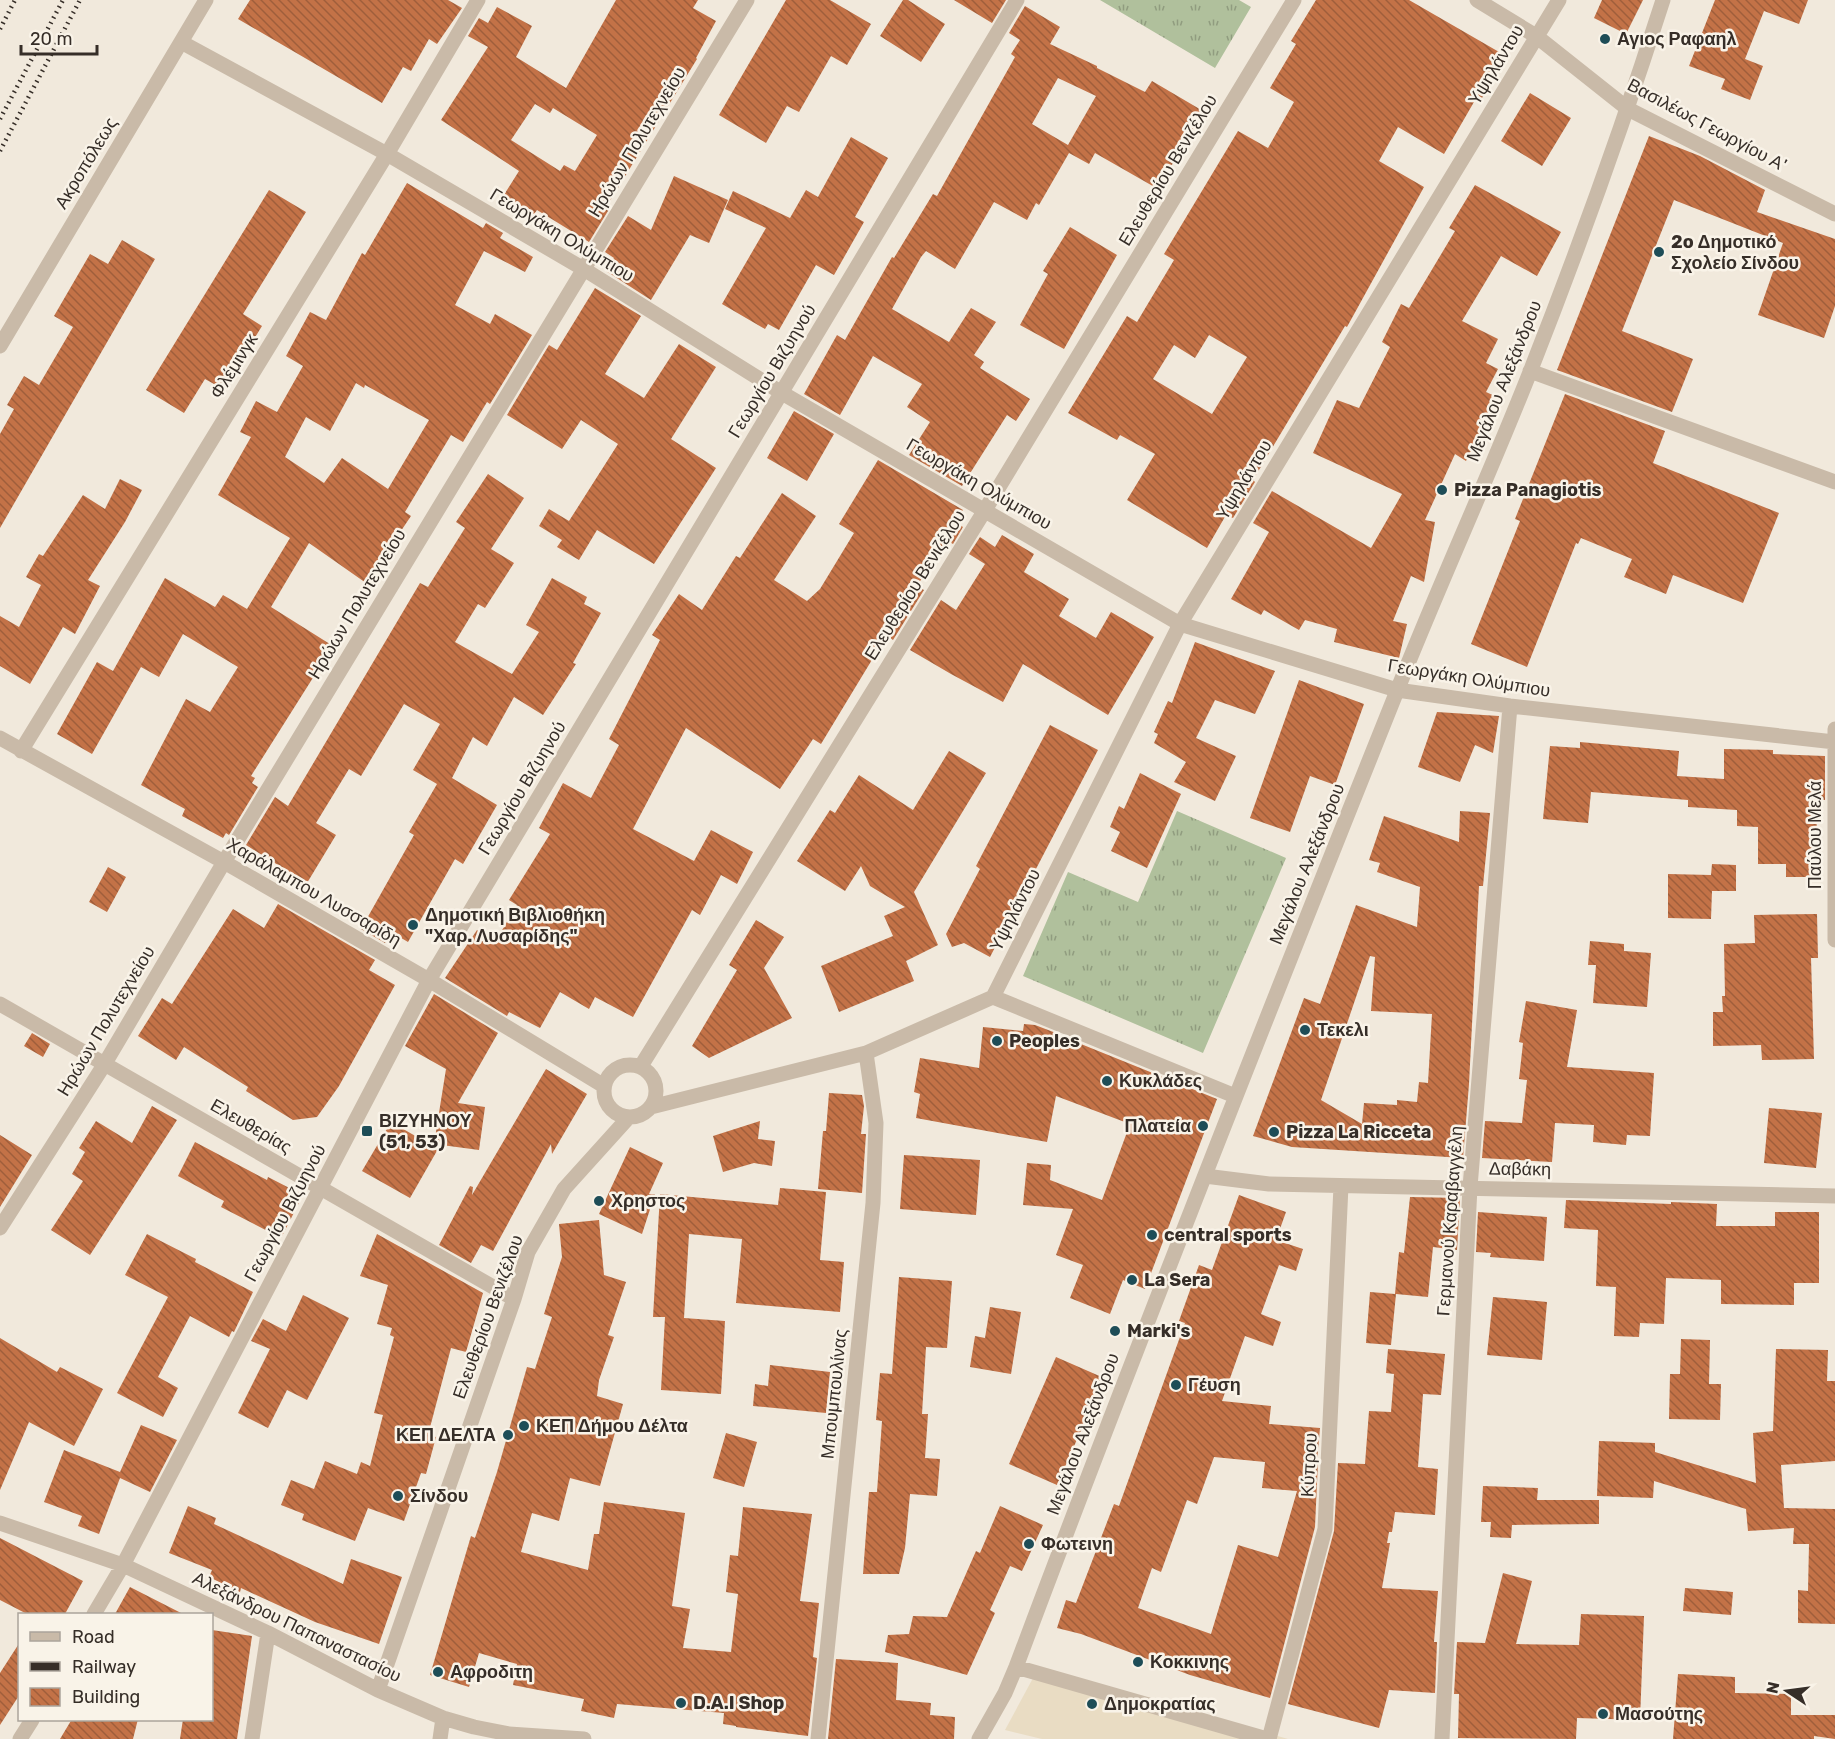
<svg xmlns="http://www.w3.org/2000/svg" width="1835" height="1739" font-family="Rubik,sans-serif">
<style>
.grass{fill:url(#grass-tufts)}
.plaza{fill:#e9dcc3}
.building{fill:url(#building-back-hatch);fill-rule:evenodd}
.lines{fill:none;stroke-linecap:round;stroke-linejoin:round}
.minor{stroke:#c9baa8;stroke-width:15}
.rail{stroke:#362e28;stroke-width:4.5;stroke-dasharray:1.5 4.5;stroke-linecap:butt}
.poi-dot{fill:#1e4d57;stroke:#f9f3e8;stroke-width:2}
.labels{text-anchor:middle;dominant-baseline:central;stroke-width:5;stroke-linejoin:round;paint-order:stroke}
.poi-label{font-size:18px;font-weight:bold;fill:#362e28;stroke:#f9f3e8;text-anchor:start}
.street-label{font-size:18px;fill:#362e28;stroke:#f9f3e8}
</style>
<defs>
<pattern id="grass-tufts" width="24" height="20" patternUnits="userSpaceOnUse" patternTransform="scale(1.5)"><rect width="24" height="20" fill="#b0c09c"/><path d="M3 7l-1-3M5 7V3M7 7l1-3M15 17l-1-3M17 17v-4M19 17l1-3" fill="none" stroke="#909c7f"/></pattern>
<pattern id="building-back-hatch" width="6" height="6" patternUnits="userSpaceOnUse" patternTransform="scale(1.5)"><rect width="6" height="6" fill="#c37247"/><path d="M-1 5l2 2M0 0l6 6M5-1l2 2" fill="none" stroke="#9f5e3b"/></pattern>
</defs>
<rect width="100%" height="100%" fill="#f1e9dc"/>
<path class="grass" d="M1100,0h139l12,7 -36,61z
M1177,811l109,47 -83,195 -180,-77 45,-104 70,30z"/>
<path class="plaza" d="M1039,1667l249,72h-246l-37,-9z"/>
<path class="building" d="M250,0h198l14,8 -25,36 -8,-5 -18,32 -8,-4 -21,36 -144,-84z
M616,0h82l-5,8 23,13 -20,37 1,1 -89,145 3,2 -22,36 -52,-32 -5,7 -30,-19 17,-27 -78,-51 47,-73 -20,-11 11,-18 9,5 9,-16 35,19 -16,31 50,31zM535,104l15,9 3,-5 44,27 -22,36 -11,-6 -4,6 -49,-31z
M786,0h44l41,24 -24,41 -16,-9 -32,56 -12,-6 -21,37 -47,-28z
M903,0h5l37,24 -24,38 -41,-26z
M954,0h52l-14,23z
M1316,0h93l97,56 -24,42 -4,-3 -34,59 -46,-27 -19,34 45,26 -77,140 -2,-1 -92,154 2,2 -22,36 -7,-3 -19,33 -80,-48 28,-46 -35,-19 -3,5 -49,-27 59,-97 10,6 37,-62 -10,-6 74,-123 30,17 26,-46 -24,-14 26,-44 -5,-3zM1209,335l38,22 -35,57 -59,-35 21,-34 21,13z
M1602,0h41l-17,34 -32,-16z
M1715,0h93l-9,24 -35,-13 -19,48 18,7 -13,34 -29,-11 4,-10 -36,-13z
M1025,6l35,21 -10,17 47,22v2l48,24 7,-11 51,30 -45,78 -63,-36 -6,11 -20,-11 -30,52 -3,-2 -9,17 -33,-18 -39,67 -29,-18 -5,6 -29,52 57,33 22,-34 25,14 -22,33 10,7 -4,6 50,31 -14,22 -9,-6 -45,71 -53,-31 21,-33 -23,-15 15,-23 -49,-28 -33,59 -36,-21 33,-59 8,5 47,-83 2,1 39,-64 4,2 78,-139 -4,-3 9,-14 -11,-7zM1058,78l38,18 -28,49 -36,-21z
M1530,93l41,25 -29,48 -41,-25z
M1649,136l51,20 65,34 -8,22 78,27v67l-11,32 -66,-23 25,-72 -109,-43 -52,131 71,28 -21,53 -115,-42z
M851,137l37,21 -33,59 9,5 -30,53 -18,-10 -37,65 -11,-6 -3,5 -43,-25 44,-76 -41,-19 8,-18 57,27 16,-28 12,7z
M674,176l54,24 -19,43 -19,-8 -39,65 -45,-29 8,-13 -9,-6 23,-36 23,14z
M407,183l76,45 3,-5 17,10 -3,5 33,19 -8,15 -41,-21 -29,54 35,19 5,-10 37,21 -42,69 -3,-2 -24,40 -12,-7 -46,77 6,4 -45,67 -57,-40 -38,64 62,39 -82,130 4,2 -3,5 6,4 -29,48 -3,-2 -3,5 -41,-22 3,-7 -44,-24 45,-86 24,13 28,-45 -55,-33 -24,43 -18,-10 -49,87 -35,-20 40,-72 16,9 52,-93 50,29 8,-12 24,14 43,-71 -72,-43 33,-58 -11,-5 16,-31 21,11 26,-46 -17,-10 24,-44 16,8 36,-67 3,2zM356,383l8,5 1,-3 64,35 -41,69 -46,-31 -18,25 -39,-26 21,-40 24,14z
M1475,185l86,47 -24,44 -36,-20 -39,65 36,18 -12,24 12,6 -12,23 11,5 -31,64 -11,-7 -30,66 10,2 -11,60 -13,-6 -18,45 14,3 -8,34 -65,-16 3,-13 -32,-9 -6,10 -35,-20 -3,5 -30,-16 38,-67 -16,-9 19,-32 99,57 31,-54 -89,-41 24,-53 22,8 31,-61 -8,-5 19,-38 8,4 46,-77 -6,-3z
M269,190l37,22 -63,102 19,12 -39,63 -18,-10 -21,34 -38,-23z
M1070,227l47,28 -53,94 -44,-24 28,-51 -5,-3z
M122,240l33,19 -155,269v-94l14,-25 -7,-4 17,-29 15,9 34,-58 -19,-11 36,-62 18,10z
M595,288l46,28 -36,58 39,24 35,-54 37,23 -45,72 45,29 -62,96 -57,-34 -18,30 -22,-13 5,-7 -23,-14 10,-17 20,12 49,-77 -37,-24 -19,29 -55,-34 42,-70 8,5z
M1565,394l100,37 -12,32 126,50 -36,90 -70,-28 -7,19 -42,-17 8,-18 -51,-21 -3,6 -2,-1 -49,124 -56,-23 49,-123 -5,-2z
M794,411l40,23 -27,47 -40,-23z
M878,460l85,50 -7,12 7,5 -10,17 -7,-4 -29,46 7,4 -31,50 -6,-5 -66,109 -8,-5 -33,50 -94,-61 -53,101 61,32 17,-31 42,22 -16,32 -16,-9 -21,40 -8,-5 -59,107 -38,-20 -6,12 -29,-17 -20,36 -31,-16 -2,4 -62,-38 32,-48 18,12 22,-37 -8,-5 41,-66 -11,-6 24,-45 28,15 28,-53 -10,-6 51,-99 -8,-5 27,-41 23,16 34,-54 4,2 42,-65 34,23 -42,64 33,21 13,-12 34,-56 -15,-9z
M488,474l36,24 -33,51 23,14 -29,45 -7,-4 -23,38 57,32 27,-42 -13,-7 26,-47 35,19 -3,7 17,9 -28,50 3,1 -33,51 -29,-18 -27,49 -14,-9 -21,41 45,27 -34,59 -8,-5 -47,83 -17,-10 -6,11 -24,-14 53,-94 -5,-3 28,-48 -24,-14 27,-46 -36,-20 -43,72 -12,-7 -33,54 20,12 -29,48 -61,-38 29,-48 13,9 132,-223 8,4 37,-59 -9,-6z
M120,479l22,11 -17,32 -37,58 12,6 -25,48 -12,-7 -33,57 -30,-18v-50l19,11 22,-42 -15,-8 13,-23 4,2 40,-61 22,14z
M1002,535l32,19 -10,18 45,27 -10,17 37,22 15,-26 43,25 -46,78 -85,-51 -20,38 -52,-28 -41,-24 31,-50 15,10 29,-46 -16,-10 11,-17 15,10z
M1195,642l80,29 -20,43 -40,-14 -19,38 40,18 -21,45 -41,-19 12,-20 -32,-19 4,-9 -4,-2 14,-31 4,2z
M1299,680l65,24 -29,81 -25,-9 -20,56 -40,-14z
M1437,712l62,4 -6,37 -18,-8 -15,37 -42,-15z
M1050,725l48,25 -108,207 -26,-14 -12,4 -6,-13 34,-65 -4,-3z
M1580,742l99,9 -2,25 47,3v-30l49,1v4l52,2v44h-8l-1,77h-30v-13h-28v-37l-21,-1v-16l-49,-3v-7l-97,-8 -3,31 -45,-4 7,-73 30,2z
M949,751l37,22 -72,119 24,53 -32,16 8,20 -75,31 -18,-46 72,-30 -9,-20 21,-9 -35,-21 -9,-20 -16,25 -48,-30 33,-51 5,3 24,-38 54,35z
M1140,773l41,21 -34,74 -36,-17 9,-19 -10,-5 9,-21 5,3z
M1460,811l30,2 -7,73h-4l-10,198 -6,74 -171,-11 -39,-11 51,-138 16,6 36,-99 61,22 3,-40 -43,-15 3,-9 -11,-3 15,-44 75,26zM1370,956l5,1 -4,54 61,3 -4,69 -9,-1 -2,20 -20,-2v5l-33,-2 -2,21 -41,-24z
M1712,864l24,1v26h-24l-1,28 -43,-1v-44l43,1z
M108,867l18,10 -19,35 -18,-10z
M278,904l97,56 -6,10 26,15 -56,101 -22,31 -24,3 -47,-29 2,-4 -64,-40 -8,13 -38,-24 24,-38 10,6 61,-95 31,19z
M1817,914l1,44h-7l3,101 -52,1 -1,-15 -48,1v-34h10l-1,-16h3l-1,-52 31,-1 -1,-28z
M756,920l28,17 -20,31 28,50 -83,40 -17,-12 45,-76 -8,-5z
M1590,941l34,3v7l27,2 -4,54 -54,-4 3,-38h-8z
M434,994l64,39 -40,70 27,4 -6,43 -45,-6 12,-75 -41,-23z
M1526,1001l51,9 -10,57 87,6 -4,63 -23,-1 -1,10 -33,-3 1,-17 -39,-2 -3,39 -70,-4 3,-37 37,2 5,-43 -8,-1 4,-36 -4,-1z
M1024,1024l11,1 21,8v6l20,3 141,57 -72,190 -22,-9 -13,34 -40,-16 13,-33 -27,-10 17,-46 -50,-4 4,-42 24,2 -1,15 52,20 28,-76 -74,-28 -9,46 -131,-24 4,-24 -6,-2 6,-34 59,10 4,-41 40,4z
M32,1033l18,11 -7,13 -19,-11z
M546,1069l41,25 -35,60 -1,-10 -58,107 -12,-6 -10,18 -32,-18 31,-59 3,1 -1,8z
M829,1093l33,2 2,11 -3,28h5l-4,59 -44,-4 5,-58h3z
M152,1106l25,14 -87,135 -39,-25 32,-49 -11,-7 13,-22 -6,-4 17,-27 36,22z
M1769,1108l53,5 -6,55 -52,-5z
M760,1121l-2,18 17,2 -3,25 -18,-3 -31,9 -10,-36z
M391,1122l47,27 -28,49 -48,-27z
M0,1135l32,20 -32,52z
M195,1142l72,38 1,-3 35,18 -22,43 -60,-31 3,-6 -46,-25z
M630,1147l33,16 -14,31h6l-13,40 -43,-20z
M904,1155l76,5 -4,55 -76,-6z
M780,1188l46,4 -6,68 24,2 -4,50 -104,-9 6,-64 -53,-5 -5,84 41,3 -4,73 -60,-4 4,-73h-12l7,-123 118,11z
M1239,1195l47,17 -10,28 27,9 -7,22 -17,-6 -18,49 20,8 -8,24 -28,-10 -23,65 49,5 -2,18 51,4 -3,33h1l-3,66 -45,171 -80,-23 -109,-41 -24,-6 9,-28 10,3 38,-99 5,2 66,-183 -6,-2 20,-56 13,5zM1214,1457l51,5 -3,26 35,3 -19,66 -40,-12 -27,89 -73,-26 14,-40 9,4 26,-72 10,4z
M1410,1197l50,1 -3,52 -24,-3 -5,50 -32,-3 -5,51 -25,-2 4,-51 25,2 4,-42 5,1z
M1566,1200l105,4v-2l46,2 -1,22h59v-14h44v71h-25v22l-73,-1v-24l-55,-2 -2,46 -24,-1 -1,14 -25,-1 2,-49 -20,-1 2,-56 -34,-2z
M1478,1212l69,5 -3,44 -54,-4 1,-4 -15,-1z
M599,1220l5,55 22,7 -18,53 6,2 -15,43 -2,16 26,8 -23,82 -30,-8 -11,43 -27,-8 -11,39 67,18 6,-36h5l5,-32 81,11 -13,93 18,3 -7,39 48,4 7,-58 -12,-2 4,-37 8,1 5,-49 69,7 -12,87 19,2 -6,54 4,1 -9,78 -72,-9v-1l-13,-2 1,-11 -107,-9 -3,14 -33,-7 3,-12 -71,-14 4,-21 -38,-11 -10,34 -39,-12 41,-139 4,2 22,-66 30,-105 8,2 17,-52 -8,-3 18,-57 -3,-33z
M147,1234l49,25 -1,3 58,30 -19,40 -2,-1 -3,6 -39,-21 -32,61 20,11 -15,29 -46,-24 51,-96 -43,-22z
M377,1234l106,59 -17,59 -15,-4 -23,87 8,2 -10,37 -5,-1 -17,48 -36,-13 -13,33 -53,-21 2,-6 -23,-9 10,-25 23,9 11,-28 32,13 4,-12 9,4 13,-51 -9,-2 20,-76 -4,-2 2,-7 -15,-4 11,-39 -28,-9z
M899,1277l53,4 -5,67 -21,-1 -4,67h6l-3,44 15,1 -3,37 -27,-2 -5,54 -6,26h-36l6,-82h8l5,-71 -6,-1 4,-47 12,1z
M303,1295l46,23 -42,82 -20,-10 -19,38 -30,-15 32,-64 -19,-8 12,-22 23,12z
M1493,1297l54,5 -5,58 -55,-5z
M990,1307l31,5 -10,62 -41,-7 5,-31 10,2z
M0,1338l57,34 3,-5 43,22 -29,57 -45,-24 -29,68z
M1681,1339l29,1 -1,44h12l-1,36 -51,-1 1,-45h10z
M1388,1349l57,5 -4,41 -18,-1 -5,73 20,2 -3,46 -40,-3 -3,20h-3l-2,11h3l-8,45 56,3 -4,51h3l-2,51 -46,-3 -10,38 -91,-24 46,-173 4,-68 27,1 4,-53 22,1 3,-38 -8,-1z
M1776,1349l52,1 -1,31h8v80l-54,4 3,43 51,1v115l-37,-1v-33l10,1 1,-47h-16l1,-16 -46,3 -2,-22 -92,-28 -1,17 -56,-2 2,-55 56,2v9l101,31 -3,-50 20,-2z
M1056,1357l48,21 -47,107 -48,-21z
M770,1365l60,7 -4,41 -73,-7 2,-22 13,2z
M141,1425l36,15 -27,52 -30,-14 -21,56 -21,-8 4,-10 -38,-14 20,-52 56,22z
M726,1433l31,9 -13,45 -31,-9z
M1483,1486l55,2 -1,12h62v24l-87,1 -1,13 -21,-1 1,-15h-10z
M188,1506l28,12 -2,6 129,60 8,-25 51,18 -23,67 -64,-22 -74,-34 -1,4 -31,-15 3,-7 -43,-17z
M1000,1506l43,19 -21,46 -12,-5 -20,44 5,3 -28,62 -82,-23 3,-17 21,-1 4,-18 34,1 29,-66 4,2z
M0,1538l83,43 -18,33h-38l-27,-14z
M1503,1573l29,8 -16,63 63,1 2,-31 63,2 -4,104 -63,-2 -1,21 -118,-1 1,-44h-5l3,-52 28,1z
M130,1587l53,27h-68z
M1685,1588l48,4 -2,23 -48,-4z
M212,1630l40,6 -15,103h-57l3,-20h29z
M20,1642v52l-20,31v-52z
M836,1659l62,4 -2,37 35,3 -1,12 25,2 -1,22h-126z
M1678,1674l57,3v16l56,1v21h44v24l-21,-3v3h-141z
M72,1719h66l-5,20h-73z"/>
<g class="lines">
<path class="minor" d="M1477,0l59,36 92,73 207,105
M181,42l206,112 195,114 200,125 398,231 217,66 113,16 325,36
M0,346l206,-346
M1530,371l305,111
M1835,729v211
M0,738l224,124 205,118 175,106
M21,751l366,-597 91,-154
M993,997l242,99
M0,1004l514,295
M604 1091a26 26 0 1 1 52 0a26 26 0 1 1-52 0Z
M641,1066l344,-556 309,-510
M651,1107l215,-54 127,-56 187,-373 379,-624
M1205,1176l64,8 566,12
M0,1228l104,-163 120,-203 523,-862
M0,1523l123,42 145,68 110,57 65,28 31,9 35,7 75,5
M94,1614l29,-49 306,-585 588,-980
M1016,1667l251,72
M378,1690l136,-391 14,-47 36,-63 65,-72
M20,1739l12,-19
M252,1739l16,-106
M440,1739l3,-21
M818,1739l55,-536 3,-80 -10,-70
M979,1739l26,-46 11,-26c122,-326 250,-649 379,-971 43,-109 92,-215 135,-324 48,-122 93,-247 133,-372
M1269,1739l56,-210 16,-343
M1442,1739l28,-552 40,-481"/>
<path class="rail" d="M0,29l15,-29
M0,119l63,-119
M0,151l80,-151"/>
</g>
<g class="poi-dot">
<circle cx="1605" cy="39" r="6"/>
<circle cx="1659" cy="252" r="6"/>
<circle cx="1442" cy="490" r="6"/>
<circle cx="413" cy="925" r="6"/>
<circle cx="1305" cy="1030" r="6"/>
<circle cx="997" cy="1041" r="6"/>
<circle cx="1107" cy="1081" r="6"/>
<circle cx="1203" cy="1126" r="6"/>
<rect x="361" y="1125" width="12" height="12" rx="3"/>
<circle cx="1274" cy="1132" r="6"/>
<circle cx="599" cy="1201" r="6"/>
<circle cx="1152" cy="1235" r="6"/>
<circle cx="1132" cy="1280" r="6"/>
<circle cx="1115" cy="1331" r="6"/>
<circle cx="1176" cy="1385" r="6"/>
<circle cx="524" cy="1426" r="6"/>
<circle cx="508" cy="1435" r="6"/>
<circle cx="398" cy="1496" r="6"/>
<circle cx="1029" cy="1544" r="6"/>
<circle cx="1138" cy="1662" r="6"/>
<circle cx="438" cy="1672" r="6"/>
<circle cx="681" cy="1703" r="6"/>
<circle cx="1092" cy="1704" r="6"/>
<circle cx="1603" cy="1714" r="6"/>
</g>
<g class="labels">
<g class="poi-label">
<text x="1617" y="39">Αγιος Ραφαηλ</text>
<text x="1671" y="242">2o Δημοτικό<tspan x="1671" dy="21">Σχολείο Σίνδου</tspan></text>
<text x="1454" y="490">Pizza Panagiotis</text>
<text x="425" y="915">Δημοτική Βιβλιοθήκη<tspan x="425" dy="21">"Χαρ. Λυσαρίδης"</tspan></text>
<text x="1317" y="1030">Τεκελι</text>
<text x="1009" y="1041">Peoples</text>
<text x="1119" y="1081">Κυκλάδες</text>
<text x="379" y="1121">ΒΙΖΥΗΝΟΥ<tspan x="379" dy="21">(51, 53)</tspan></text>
<text x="1191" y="1126" text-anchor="end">Πλατεία</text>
<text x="1286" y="1132">Pizza La Ricceta</text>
<text x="611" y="1201">Χρηστος</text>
<text x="1164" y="1235">central sports</text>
<text x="1144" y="1280">La Sera</text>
<text x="1127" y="1331">Marki's</text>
<text x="1188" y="1385">Γέυση</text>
<text x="536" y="1426">ΚΕΠ Δήμου Δέλτα</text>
<text x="496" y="1435" text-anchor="end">ΚΕΠ ΔΕΛΤΑ</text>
<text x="410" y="1496">Σίνδου</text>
<text x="1041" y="1544">Φωτεινη</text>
<text x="1150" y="1662">Κοκκινης</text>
<text x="450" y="1672">Αφροδιτη</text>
<text x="693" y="1703">D.A.I Shop</text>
<text x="1104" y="1704">Δημοκρατίας</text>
<text x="1615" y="1714">Μασούτης</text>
</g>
<g class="street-label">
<text transform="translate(1496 65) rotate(-59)">Υψηλάντου</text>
<text transform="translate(1707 125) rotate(28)">Βασιλέως Γεωργίου Α'</text>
<text transform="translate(637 142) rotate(-59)">Ηρώων Πολυτεχνείου</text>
<text transform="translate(86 163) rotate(-59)">Ακροπόλεως</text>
<text transform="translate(1168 170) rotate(-59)">Ελευθερίου Βενιζέλου</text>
<text transform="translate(562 235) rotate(31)">Γεωργάκη Ολύμπιου</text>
<text transform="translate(234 366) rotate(-58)">Φλέμινγκ</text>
<text transform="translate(772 371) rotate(-59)">Γεωργίου Βιζυηνού</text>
<text transform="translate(1504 381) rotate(-68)">Μεγάλου Αλεξάνδρου</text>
<text transform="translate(1244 480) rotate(-59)">Υψηλάντου</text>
<text transform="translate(979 484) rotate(30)">Γεωργάκη Ολύμπιου</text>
<text transform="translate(915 585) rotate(-58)">Ελευθερίου Βενιζέλου</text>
<text transform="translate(357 604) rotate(-59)">Ηρώων Πολυτεχνείου</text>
<text transform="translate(1469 678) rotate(9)">Γεωργάκη Ολύμπιου</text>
<text transform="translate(522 788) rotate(-59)">Γεωργίου Βιζυηνού</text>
<text transform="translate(1815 835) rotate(-90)">Παύλου Μελά</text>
<text transform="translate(1307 864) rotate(-68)">Μεγάλου Αλεξάνδρου</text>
<text transform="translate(314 892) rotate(30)">Χαράλαμπου Λυσσαρίδη</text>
<text transform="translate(1015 910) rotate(-63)">Υψηλάντου</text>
<text transform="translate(106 1021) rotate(-59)">Ηρώων Πολυτεχνείου</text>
<text transform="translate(251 1126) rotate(30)">Ελευθερίας</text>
<text transform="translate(1520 1169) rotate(1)">Δαβάκη</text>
<text transform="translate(285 1213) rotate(-62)">Γεωργίου Βιζυηνού</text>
<text transform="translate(1450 1221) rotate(-86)">Γερμανού Καραβαγγέλη</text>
<text transform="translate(488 1317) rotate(-70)">Ελευθερίου Βενιζέλου</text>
<text transform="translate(834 1394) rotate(-84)">Μπουμπουλίνας</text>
<text transform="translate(1083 1434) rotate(-69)">Μεγάλου Αλεξάνδρου</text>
<text transform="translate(1309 1465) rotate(-87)">Κύπρου</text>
<text transform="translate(297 1627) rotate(26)">Αλεξάνδρου Παπαναστασίου</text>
</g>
</g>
<rect x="18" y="1613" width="195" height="108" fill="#f9f3e8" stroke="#aba49b" stroke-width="1.5"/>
<rect x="30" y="1632" width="30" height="9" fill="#c9baa8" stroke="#aba49b" stroke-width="1.5"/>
<text x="72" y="1643" font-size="18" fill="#362e28">Road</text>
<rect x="30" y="1662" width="30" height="9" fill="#362e28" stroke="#aba49b" stroke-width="1.5"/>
<text x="72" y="1673" font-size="18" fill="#362e28">Railway</text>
<rect x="30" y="1688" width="30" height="18" fill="url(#building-back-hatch)" stroke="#aba49b" stroke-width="1.5"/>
<text x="72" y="1703" font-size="18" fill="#362e28">Building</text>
<g transform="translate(1787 1691) rotate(283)" stroke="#f9f3e8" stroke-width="4.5" paint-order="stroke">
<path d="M0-4.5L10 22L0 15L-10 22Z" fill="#362e28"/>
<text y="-9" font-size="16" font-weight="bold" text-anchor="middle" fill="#362e28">N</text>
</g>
<path d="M21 45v9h76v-9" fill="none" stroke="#362e28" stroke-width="3"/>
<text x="30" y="45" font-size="18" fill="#362e28" stroke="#f9f3e8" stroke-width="4.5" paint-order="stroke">20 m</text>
</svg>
